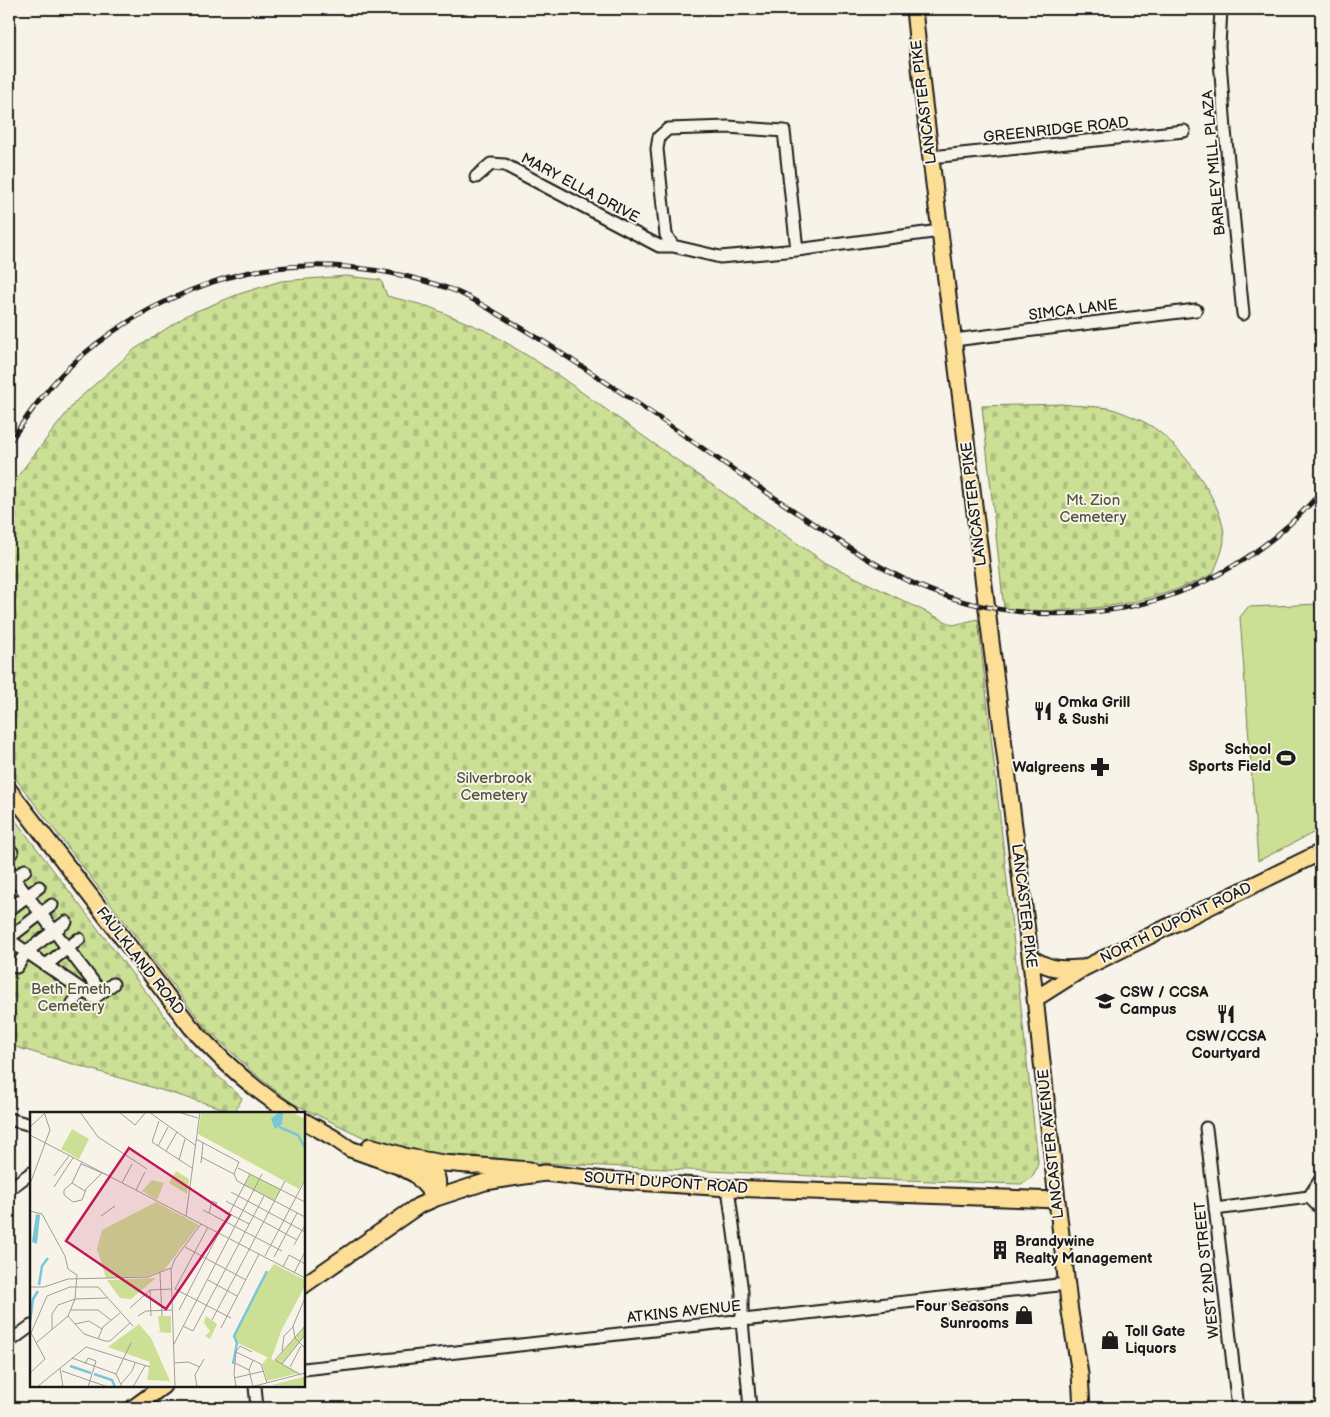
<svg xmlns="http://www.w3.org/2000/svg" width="1330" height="1417" font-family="'Balsamiq Sans',sans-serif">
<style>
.green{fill:#cbe095;stroke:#747e58}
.cemetery{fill:url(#cemetery-stones);stroke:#747e58}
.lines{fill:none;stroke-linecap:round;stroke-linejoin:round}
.minor-casing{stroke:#1c1c1c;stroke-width:15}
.major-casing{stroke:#1c1c1c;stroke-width:19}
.minor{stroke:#f7f3e8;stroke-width:11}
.major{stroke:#fcde96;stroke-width:15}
.rail-casing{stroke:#1c1c1c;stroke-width:5}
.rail{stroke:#f7f3e8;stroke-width:3;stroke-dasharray:9;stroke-linecap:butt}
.labels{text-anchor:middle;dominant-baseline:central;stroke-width:4;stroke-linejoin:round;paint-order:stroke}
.street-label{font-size:15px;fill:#1c1c1c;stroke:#f7f3e8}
.park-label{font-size:15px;fill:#515740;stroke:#f7f3e8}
.poi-label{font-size:15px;font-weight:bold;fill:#1c1c1c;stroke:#f7f3e8;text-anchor:start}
.inset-river{fill:none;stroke:#79c6d8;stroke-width:2.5}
.inset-road{fill:none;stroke:#9f9d96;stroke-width:1}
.view{fill:#c2185b;fill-opacity:0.15;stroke:#c2185b;stroke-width:2.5}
.inset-edge{fill:none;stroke:#1c1c1c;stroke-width:2.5}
</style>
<defs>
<pattern id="cemetery-stones" width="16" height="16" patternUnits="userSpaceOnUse" patternTransform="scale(1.25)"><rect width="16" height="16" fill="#cbe095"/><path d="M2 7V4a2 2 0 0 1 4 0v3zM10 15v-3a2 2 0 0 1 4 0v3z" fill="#aec080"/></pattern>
</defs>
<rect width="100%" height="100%" fill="#f7f3e8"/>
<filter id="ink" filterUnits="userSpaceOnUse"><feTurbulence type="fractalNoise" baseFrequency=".02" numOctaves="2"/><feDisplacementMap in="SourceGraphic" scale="10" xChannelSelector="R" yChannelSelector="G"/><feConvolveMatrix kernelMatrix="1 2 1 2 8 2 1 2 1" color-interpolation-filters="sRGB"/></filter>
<g filter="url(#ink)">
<path class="green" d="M1321,604v225l-63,32 -18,-244 8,-10z"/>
<path class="cemetery" d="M347,276l34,4 6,16 40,10 62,26 63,39 150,107 124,85 127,62 25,-6 60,542c-1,11 -7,19 -17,23l-147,-5 -415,-20 -45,-7 -49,-14 -73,-35 -34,-26 -54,-51 -195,-256v-283l67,-86 59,-52 54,-35 50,-20 42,-13z
M1062,404c15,2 31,2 46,4 10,2 22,8 32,12 34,14 81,77 84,114 1,14 -6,27 -11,40 -67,33 -135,40 -209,35l-22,-203z
M9,812l175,230 11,13 47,43 -7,14 -226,-67z"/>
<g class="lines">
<g class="minor-casing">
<path id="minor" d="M1221,9l-2,37 6,84 18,184
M728,127l56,4 13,119 -77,7 -47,-11 -7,-11 -9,-86 2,-12 9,-8z
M931,157l253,-26
M476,177l15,-13 14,1 154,81h14
M797,250l143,-19
M954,340l242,-30
M9,854l3,-2
M9,872l92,120
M9,882l16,-12
M9,910l30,-23
M9,938l43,-33
M9,940l85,58 19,-14
M46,965l33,-26
M17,967l9,-15 40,-30
M73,1003l10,-13
M9,1119l22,6
M1206,1128l32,280
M728,1188l14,104v29l8,87
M9,1189l22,-16
M1309,1197l12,12
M1215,1209l94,-12 12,-18
M9,1342l22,-16
M304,1369l763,-85
M255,1386l2,22"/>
</g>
<g class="major-casing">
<path id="major" d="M914,9l8,78 111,892 24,221 13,112 10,62 2,34
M9,790l182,237c30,33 62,63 100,86
M1031,958c19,11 27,12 49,10
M1035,999l49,-31 237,-116
M304,1121l30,17 16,11 51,18 15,8 20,23
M370,1146c17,5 60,14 67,32 2,6 0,13 -1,20
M402,1156l41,7 87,7
M304,1285l114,-79 18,-8 49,-16 60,-9 60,7 123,8 329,12
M133,1408l30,-22"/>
</g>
<use href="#minor" class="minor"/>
<use href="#major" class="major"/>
<g class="rail-casing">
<path id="rail" d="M9,443c17,-25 34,-50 56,-72 41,-40 93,-70 148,-89 77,-26 161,-19 237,7 19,7 36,18 53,28 20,12 39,23 58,36 79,50 154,105 232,157 35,23 70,49 109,68 69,34 145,43 221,30 77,-14 147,-57 198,-116"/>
</g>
<use href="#rail" class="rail"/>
</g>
</g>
<defs>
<g id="restaurant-bare" transform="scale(1.5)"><path d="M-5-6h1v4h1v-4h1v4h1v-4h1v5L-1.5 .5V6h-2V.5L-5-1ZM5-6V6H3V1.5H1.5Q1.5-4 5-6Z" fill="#1c1c1c" stroke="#f7f3e8" stroke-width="2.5" paint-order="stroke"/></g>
<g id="stadium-bare" transform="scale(1.5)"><path d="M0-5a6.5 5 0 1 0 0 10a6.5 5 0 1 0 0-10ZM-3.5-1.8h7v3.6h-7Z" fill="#1c1c1c" stroke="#f7f3e8" stroke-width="2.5" paint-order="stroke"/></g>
<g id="pharmacy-bare" transform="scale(1.5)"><path d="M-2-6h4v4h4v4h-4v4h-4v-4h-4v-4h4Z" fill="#1c1c1c" stroke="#f7f3e8" stroke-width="2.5" paint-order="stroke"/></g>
<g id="school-bare" transform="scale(1.5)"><path d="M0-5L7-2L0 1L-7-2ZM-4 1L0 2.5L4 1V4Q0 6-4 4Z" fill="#1c1c1c" stroke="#f7f3e8" stroke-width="2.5" paint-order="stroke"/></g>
<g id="building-bare" transform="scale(1.5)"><path d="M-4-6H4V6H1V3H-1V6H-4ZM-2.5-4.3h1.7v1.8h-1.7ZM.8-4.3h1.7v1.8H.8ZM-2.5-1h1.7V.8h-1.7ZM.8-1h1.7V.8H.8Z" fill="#1c1c1c" stroke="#f7f3e8" stroke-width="2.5" paint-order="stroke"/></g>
<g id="shop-bare" transform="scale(1.5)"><path d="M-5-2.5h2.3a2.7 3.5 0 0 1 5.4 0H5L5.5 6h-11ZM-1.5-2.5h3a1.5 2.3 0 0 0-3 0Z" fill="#1c1c1c" stroke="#f7f3e8" stroke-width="2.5" paint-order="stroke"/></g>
</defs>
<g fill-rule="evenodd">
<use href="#restaurant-bare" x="1043" y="711"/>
<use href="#stadium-bare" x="1286" y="758"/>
<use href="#pharmacy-bare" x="1100" y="767"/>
<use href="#school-bare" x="1105" y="1001"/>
<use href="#restaurant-bare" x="1226" y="1014"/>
<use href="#building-bare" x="1000" y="1250"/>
<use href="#shop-bare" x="1024" y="1315"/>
<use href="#shop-bare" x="1110" y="1340"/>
</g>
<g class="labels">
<g class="street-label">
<text transform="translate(924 102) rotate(-97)">LANCASTER PIKE</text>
<text transform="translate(1056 130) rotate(-6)">GREENRIDGE ROAD</text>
<text transform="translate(1214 163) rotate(-95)">BARLEY MILL PLAZA</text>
<text transform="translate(580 188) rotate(28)">MARY ELLA DRIVE</text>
<text transform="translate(1073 310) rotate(-7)">SIMCA LANE</text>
<text transform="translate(974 504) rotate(-97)">LANCASTER PIKE</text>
<text transform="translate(1024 906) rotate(83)">LANCASTER PIKE</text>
<text transform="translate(1176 923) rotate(-26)">NORTH DUPONT ROAD</text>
<text transform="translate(140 961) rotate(52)">FAULKLAND ROAD</text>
<text transform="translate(1051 1144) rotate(-96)">LANCASTER AVENUE</text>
<text transform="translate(666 1183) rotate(4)">SOUTH DUPONT ROAD</text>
<text transform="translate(1207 1270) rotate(-96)">WEST 2ND STREET</text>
<text transform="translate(684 1312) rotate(-6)">ATKINS AVENUE</text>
</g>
<g class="park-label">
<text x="1093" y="500">Mt. Zion<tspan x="1093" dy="17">Cemetery</tspan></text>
<text x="494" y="778">Silverbrook<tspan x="494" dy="17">Cemetery</tspan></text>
<text x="71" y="989">Beth Emeth<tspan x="71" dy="17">Cemetery</tspan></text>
</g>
<g class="poi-label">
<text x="1058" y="702">Omka Grill<tspan x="1058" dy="17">&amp; Sushi</tspan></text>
<text x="1271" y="749" text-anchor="end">School<tspan x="1271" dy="17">Sports Field</tspan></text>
<text x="1085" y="767" text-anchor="end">Walgreens</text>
<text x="1120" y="992">CSW / CCSA<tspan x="1120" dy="17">Campus</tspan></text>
<text x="1226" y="1036" text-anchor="middle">CSW/CCSA<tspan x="1226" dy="17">Courtyard</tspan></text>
<text x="1015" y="1241">Brandywine<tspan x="1015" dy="17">Realty Management</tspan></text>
<text x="1009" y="1306" text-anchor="end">Four Seasons<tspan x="1009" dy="17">Sunrooms</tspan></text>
<text x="1125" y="1331">Toll Gate<tspan x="1125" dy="17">Liquors</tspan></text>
</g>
</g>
<g transform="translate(30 1112)">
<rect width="275" height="275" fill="#f7f3e8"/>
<path d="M171,0h91l13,7v60l-6,10 -101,-55zM146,59l13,8 -2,15 -18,-11zM220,62l31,15 -7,12 -30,-16zM109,212l12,14 19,43 -23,-1 3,-18 -42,-15zM275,214v9l-23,29 17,9 -32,8 -5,-17 6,-7 7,4zM275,265v10l-33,-2 31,-8z" fill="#cbe095"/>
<path d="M128,204h13v17l-14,-1 3,-1zM176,204l11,8 -7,15 -5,-3 5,-5 -6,-8z" fill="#cbe095"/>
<path d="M42,17l17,10 -10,20 -18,-10zM122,68l12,3 -7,17 -15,-9zM126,90l43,23 -35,45 -16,6 -42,2 -9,-29 5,-19zM244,152l31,16v6l-23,43 -11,30 -33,-16 -4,-6 24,-51zM126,166l-25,21 -11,-1 -13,-18z" fill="#cbe095"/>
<path d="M248,1h5l-1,11 -7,5 -4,-10zM6,102l4,1 -3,29 -5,-2z" fill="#79c6d8"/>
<path class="inset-river" d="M249,15l19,8 7,13M9,173l3,-19 6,-8M0,210l3,-23 5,-8M203,252l4,-21 -3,-7 33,-65M40,254l21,7M64,262l18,6 3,7"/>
<path class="inset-road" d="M50,0l18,25 49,32M89,0l16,13 11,-13M119,0l46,33M148,0l20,6M129,9l-7,21 40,26M0,15l14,-13M0,23l275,143M166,27l43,23 -5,12M128,34l10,-19M136,39l11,-19M171,45l33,17M149,48l6,-21M52,50l-10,21 -8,7v5l9,7 9,-2 4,-11 16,-16M171,51l2,-20M51,52l26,11M208,56l67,34M204,62l3,7 68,36M24,64l15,-20M42,71l13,8M92,71l10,-19M0,72l20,-54 -6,-18M24,75l19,-29M106,78l9,-18M201,80l74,40M196,89l71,39M173,98l79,41M192,98l27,14M0,99l12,3 23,42 3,13 9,6 -2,24 -7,17 -32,27M179,101l3,-12 5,2 -4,3M199,102l21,-40M71,104l14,-10M156,104l14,-104M264,133l11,-20M155,135l61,33M235,144l40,-76M244,145l23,-44M253,155l6,-12 16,9M130,161l2,43M264,161l11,-21M178,168l29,16M0,175h14l24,-8 80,-2 23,-9M145,177l33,-62M145,177l56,29M120,178l1,26M275,186l-12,28 2,12 10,10M100,196l20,-18 22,-1M40,198h28l13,10M149,198l46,-89M38,204l16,18 21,7h5l20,-18M108,204l8,-5 26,-1M182,208l73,-139M45,212l14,-3 13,8M153,214l10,5 71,-135M191,216l38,-74M22,217v-15l6,-9 17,-6 32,-1M68,227l5,-12 17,-14M144,232l88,-170M252,239l2,-15 9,-9M206,240l25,12 6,19M42,246l44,16 6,13M144,251l14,-1 12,5M205,251l14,7M55,252l3,-6 8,3 -8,26M252,252l23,-29M260,255l11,-21M30,256l3,19M32,259l46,16M0,261l15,-14 -14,-26 16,-37 23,-9h28l35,39M86,262l15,-31M271,263l-26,-15 30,-34M204,266l30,-7M91,272l11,-13 3,-8M7,275l49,-40 64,20M103,275l12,-21M145,275l-4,-118 4,-10 26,-35M167,275l-2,-12 9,-16M206,275l-2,-13 2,-22 4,-6 12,6M221,275l54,-14M223,275l-4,-17 4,-10"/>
<path class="view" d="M99,36l101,67 -64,94 -100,-68z"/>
<rect width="275" height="275" class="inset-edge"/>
</g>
<rect width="1330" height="1417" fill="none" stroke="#f7f3e8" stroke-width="30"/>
<rect x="15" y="15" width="1300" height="1387" fill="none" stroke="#1c1c1c" stroke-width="2" filter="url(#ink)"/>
</svg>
